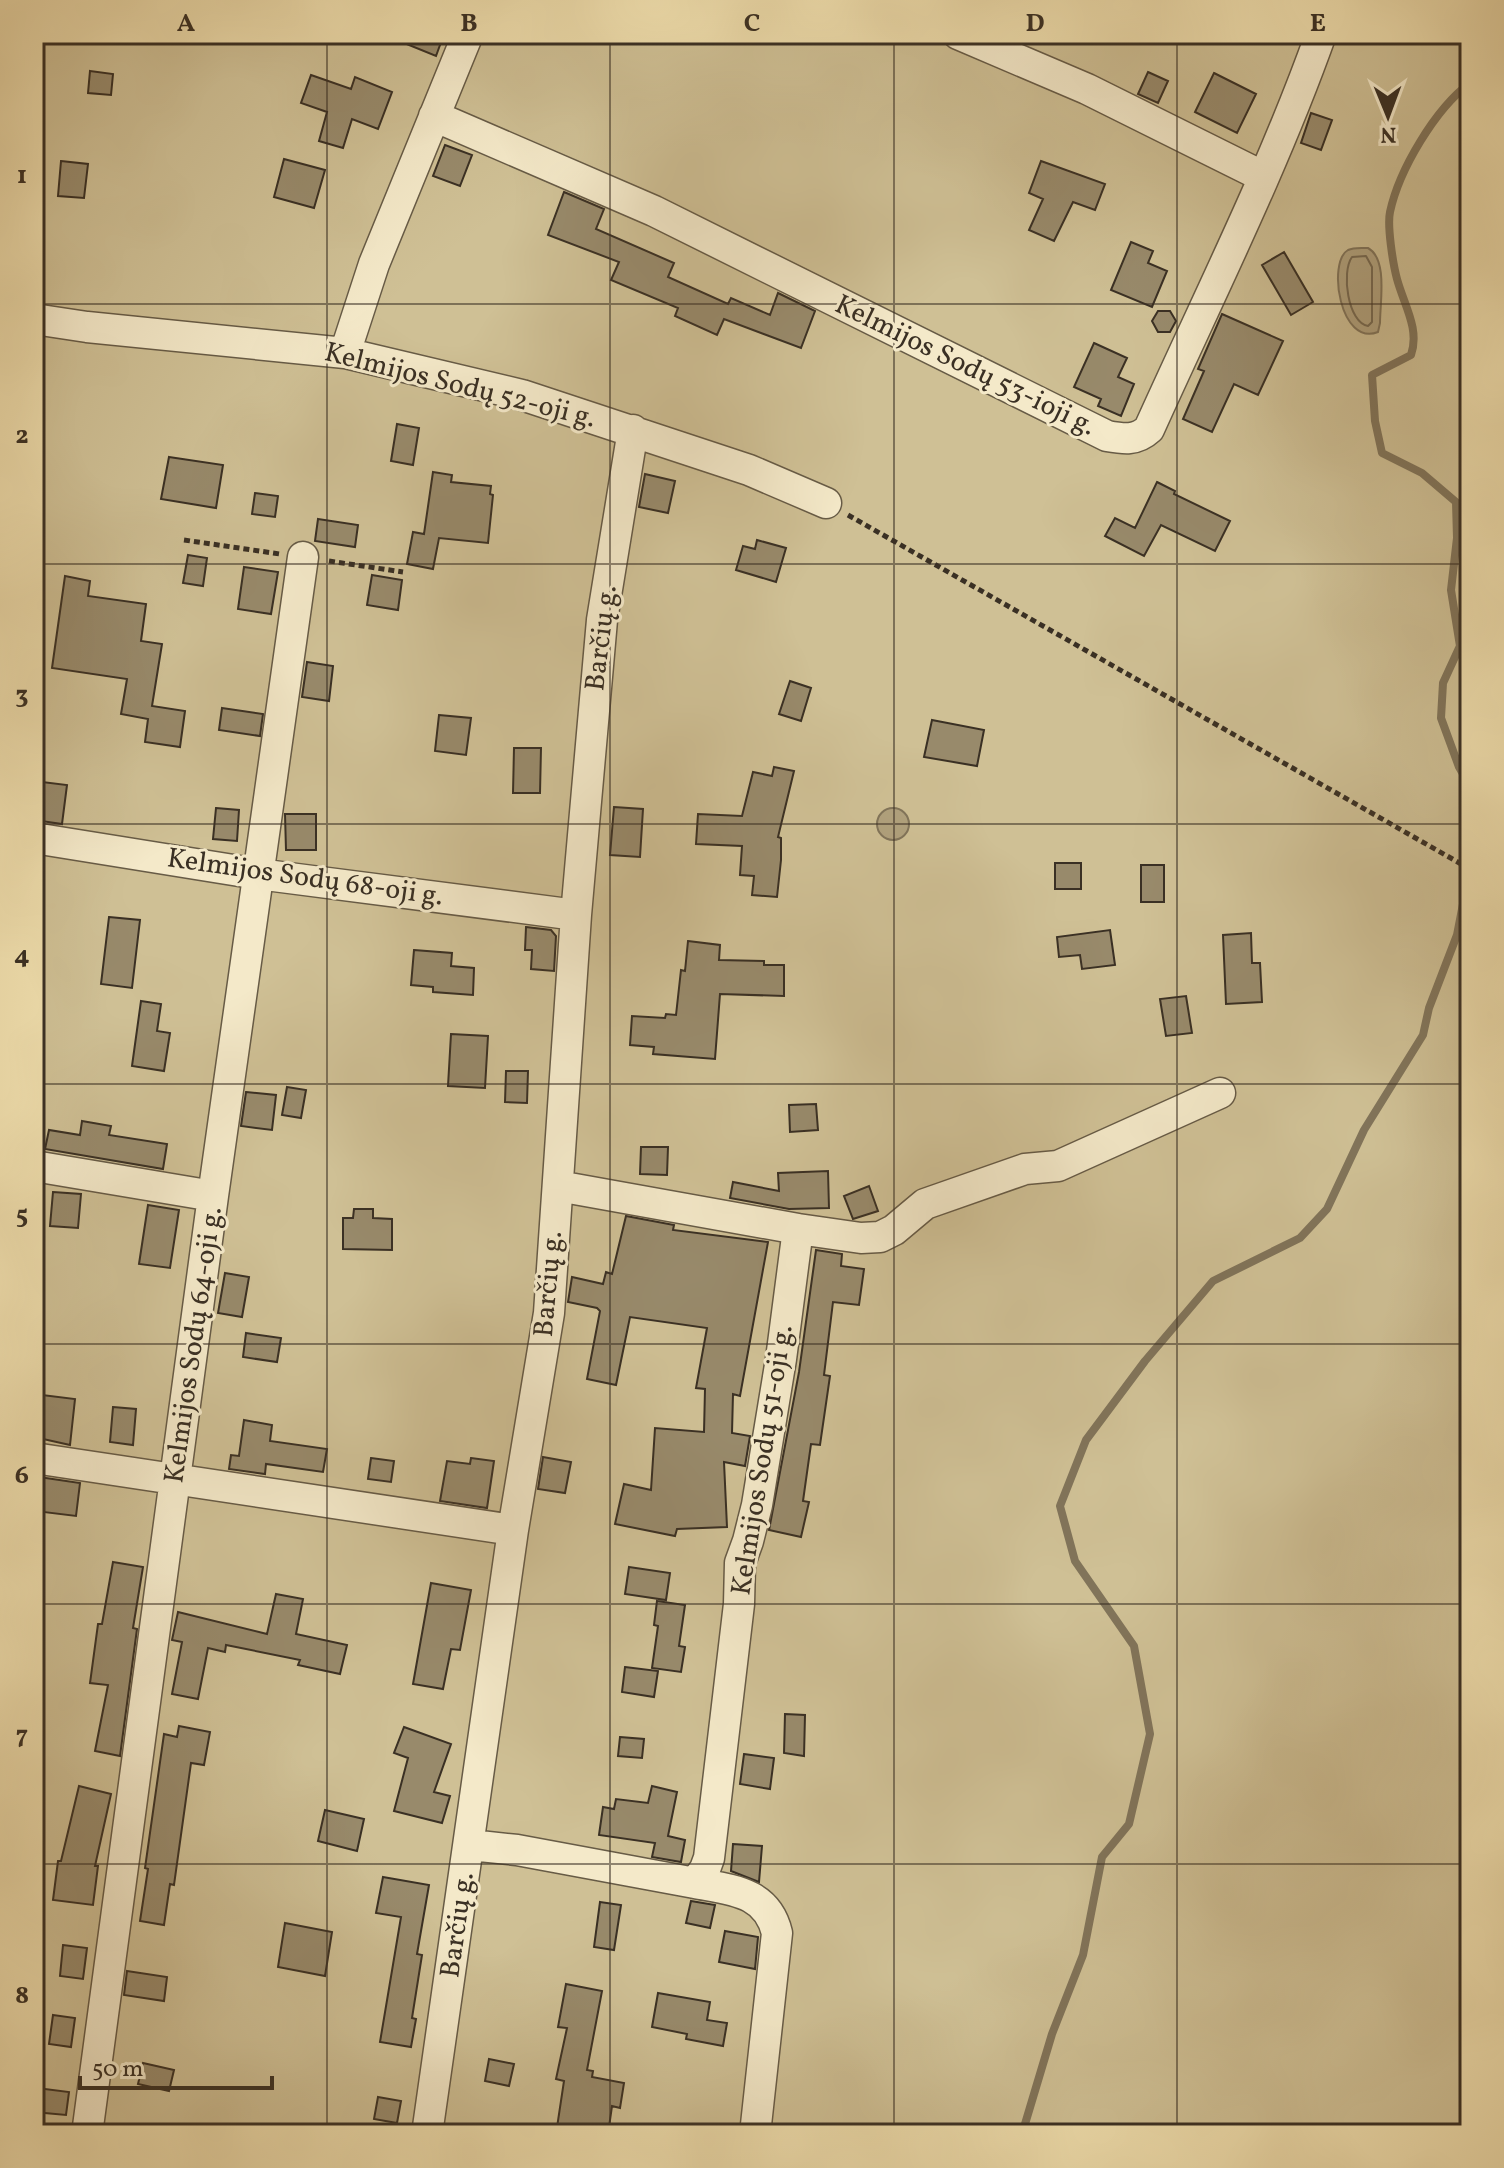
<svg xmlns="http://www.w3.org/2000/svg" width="1504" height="2168" font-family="Vollkorn,serif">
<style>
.green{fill:#cfc095;stroke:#84785c;stroke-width:2}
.water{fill:#b1a27e;stroke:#81745a;stroke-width:2}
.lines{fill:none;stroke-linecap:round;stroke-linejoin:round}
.shore{stroke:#766951;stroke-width:2}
.stream{stroke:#81745a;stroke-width:8}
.building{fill:#988a6b;stroke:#3a3024;stroke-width:2}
.street-casing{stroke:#675b46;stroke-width:33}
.path{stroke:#3a3024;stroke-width:5;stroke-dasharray:6 4;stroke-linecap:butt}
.street{stroke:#f4e9c9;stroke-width:30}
.grid{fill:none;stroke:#3a3024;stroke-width:2;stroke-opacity:0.55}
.labels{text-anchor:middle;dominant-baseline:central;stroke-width:6;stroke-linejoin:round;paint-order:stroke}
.street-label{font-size:28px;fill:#3a3024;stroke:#f4e9c9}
.neatline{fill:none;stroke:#3a3024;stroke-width:3}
.grid-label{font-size:26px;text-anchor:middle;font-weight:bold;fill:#3a3024}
</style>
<rect width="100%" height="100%" fill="#eeddac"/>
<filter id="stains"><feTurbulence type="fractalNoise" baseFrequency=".0025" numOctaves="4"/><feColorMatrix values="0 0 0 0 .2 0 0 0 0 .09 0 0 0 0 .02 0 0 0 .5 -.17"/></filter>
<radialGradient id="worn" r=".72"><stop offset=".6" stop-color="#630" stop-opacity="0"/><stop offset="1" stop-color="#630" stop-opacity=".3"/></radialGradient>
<path class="green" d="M34,34h1436v2100h-1436z"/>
<path class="water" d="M1368,248c20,11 12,54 12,75l-2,9c-38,15 -51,-70 -30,-82 6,-3 14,-2 20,-2z
M877 824a16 16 0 1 1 32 0a16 16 0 1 1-32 0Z"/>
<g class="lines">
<path class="shore" d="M1366,256l6,11v55l-4,4c-20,-3 -27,-54 -16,-69z"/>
<path class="stream" d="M1470,83c-35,26 -71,87 -80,129 -3,14 3,52 7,67 7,26 23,50 14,76l-39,20 3,46 7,32 40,20 34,29 1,36 -6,52 9,56 -17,37 -2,35 18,49 11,19
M1022,2134l30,-100 31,-79 19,-98 27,-33 21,-90 -16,-88 -59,-85 -15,-55 26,-66 59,-79 68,-80 87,-43 27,-29 37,-79 59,-95 6,-27 28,-73 13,-67"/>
</g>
<path class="building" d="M382,34h62l-8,22z
M90,71l23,3 -2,21 -23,-2z
M1148,72l20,9 -10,22 -20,-9z
M1214,73l42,21 -19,39 -42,-21z
M311,75l40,14 4,-12 37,15 -14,37 -26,-10 -9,29 -24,-7 8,-29 -26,-9z
M1311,113l21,7 -11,30 -20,-7z
M445,145l27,10 -12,31 -27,-10z
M284,159l41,11 -11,38 -40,-11z
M61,161l27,3 -4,34 -26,-2z
M1041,161l64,23 -10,26 -22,-8 -19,39 -25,-11 14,-31 -14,-6z
M564,192l40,17 -8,20 78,34 -6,14 60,27 3,-6 39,17 8,-22 37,18 -14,37 -77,-29 -7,16 -42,-19 3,-8 -67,-28 8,-18 -71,-27z
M1131,242l22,9 -5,12 19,8 -15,36 -41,-17z
M1284,252l29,50 -22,13 -29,-50z
M1158,311h12l6,10 -6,11h-12l-6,-11z
M1222,314l61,27 -25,54 -24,-11 -22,48 -29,-13 21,-48 -6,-2z
M1094,343l33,15 -9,19 16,7 -13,32 -23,-10 3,-7 -27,-12z
M397,424l22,4 -6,37 -22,-4z
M169,457l54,8 -7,43 -55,-9z
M433,472l19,3 -1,7 40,4 -1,8 3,1 -5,48 -49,-5 -6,31 -26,-5 6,-32 11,2z
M645,474l30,7 -7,32 -29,-6z
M1157,482l18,9 -1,3 56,27 -15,30 -54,-26 -17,31 -39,-20 10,-18 20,10z
M255,493l23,3 -3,21 -23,-3z
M318,519l40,6 -3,22 -40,-6z
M757,540l29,8 -10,34 -40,-12 7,-24 12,3z
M188,555l19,3 -4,28 -20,-3z
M244,567l34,5 -7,42 -33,-5z
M372,575l30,5 -4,30 -31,-5z
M65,576l25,5 -2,15 58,8 -5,37 21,3 -10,62 33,5 -5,36 -35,-5 3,-23 -27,-5 6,-35 -75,-11z
M307,662l26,4 -4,35 -27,-4z
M790,681l21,7 -10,33 -22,-7z
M222,708l41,6 -3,22 -41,-6z
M439,715l32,3 -5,37 -31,-4z
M932,720l52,10 -7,36 -53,-9z
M514,748h27l-1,45h-27z
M774,767l20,4 -16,66 3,1v22l-4,37 -25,-2 2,-19 -14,-1 2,-29 -46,-2 2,-30 44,2 11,-44 19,4z
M34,781l33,4 -5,39 -28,-4z
M614,807l29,2 -3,48 -30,-2z
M216,808l23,2 -2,31 -24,-2z
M285,814h31v36h-30z
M1055,863h26v26h-26z
M1141,865h23v37h-23z
M109,917l31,3 -8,68 -31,-4z
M526,927l25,3 5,6 -2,35 -23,-2 1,-19h-7z
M1110,930l5,35 -33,4 -2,-14 -21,2 -2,-20z
M1251,933l1,30h8l2,39 -36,2 -3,-69z
M688,941l32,4 -1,15 45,1v4h20v31l-64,-2 -5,65 -62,-5 1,-7 -24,-2 2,-29 33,2 1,-4 10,1 5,-45 4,1z
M414,950l38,3 -1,13 23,2 -1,27 -40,-3v-5l-22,-2z
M1186,996l6,37 -26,3 -6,-37z
M141,1001l20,3 -4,27 13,2 -6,38 -32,-5z
M451,1034l37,2 -3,52 -37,-2z
M506,1071h22l-1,32 -22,-1z
M287,1087l19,3 -5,28 -19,-3z
M246,1092l30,3 -4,35 -31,-4z
M816,1104l2,26 -28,2 -1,-27z
M82,1121l29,5 -2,9 58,9 -4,25 -118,-20 4,-19 31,5z
M641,1147h27l-1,28 -27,-1z
M828,1171l1,37 -40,1 -59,-11 3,-16 46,9 -1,-18z
M869,1186l9,25 -25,8 -9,-23z
M53,1192l28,2 -3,34 -28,-2z
M148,1205l31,5 -9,58 -31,-4z
M354,1209h19v9l19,1v31l-49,-1v-31h10z
M626,1216l48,9 -1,5 95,12 -28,154 -7,-2 -1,39 18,3 -5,30 -21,-4 3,65 -50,2 -2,7 -60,-12 9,-40 27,6 4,-62 49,4 1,-43 -9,-1 11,-60 -77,-11 -14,68 -29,-6 13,-68 -3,-3 -29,-6 4,-25 31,7 3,-12 6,2z
M816,1250l26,4 -1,12 23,3 -5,36 -26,-3 -9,73 6,1 -10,69 -9,-1 -8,57 6,1 -8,35 -32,-7 30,-158z
M225,1273l24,4 -7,40 -24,-4z
M246,1333l35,5 -4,24 -34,-5z
M34,1394l41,5 -5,46 -36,-8z
M113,1407l23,2 -3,36 -23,-3z
M244,1420l28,5 -2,16 57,8 -4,23 -57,-8 -1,10 -36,-5 2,-14 8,1z
M543,1457l28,5 -6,31 -27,-4z
M371,1458l23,3 -3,21 -23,-3z
M471,1458l23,3 -7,47 -47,-7 7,-40 23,3z
M39,1477l41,6 -4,33 -41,-5z
M113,1562l30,5 -10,61 4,1 -17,127 -25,-5 13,-66 -18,-2 8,-59h4z
M629,1567l41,6 -4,27 -41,-6z
M431,1583l40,7 -11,60 -9,-1 -8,40 -30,-5z
M276,1594l27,5 -7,35 51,11 -7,29 -42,-9 2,-5 -74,-15 -1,7 -17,-4 -10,51 -26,-5 10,-52 -10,-2 6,-28 89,22z
M657,1601l28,4 -6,41 6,1 -4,25 -29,-4 6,-42 -4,-1z
M625,1667l33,4 -4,26 -32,-5z
M785,1714l20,1 -1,41 -20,-3z
M179,1726l31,6 -6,33 -13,-2 -17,122 -4,-1 -6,41 -24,-4 8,-52 -3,-1 19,-134 13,3z
M404,1727l47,17 -17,48 16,4 -8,27 -48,-12 14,-53 -14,-5z
M620,1737l24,2 -2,19 -24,-2z
M744,1754l30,4 -4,31 -30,-5z
M79,1786l32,8 -16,72h3l-5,39 -40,-5 5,-39h3z
M652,1786l25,6 -9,44 17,4 -4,22 -29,-5 3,-14 -56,-8 4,-28 11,2 2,-10 32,4z
M325,1810l39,9 -7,32 -39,-10z
M733,1844l29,2 -3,36 -28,-11z
M383,1877l46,8 -12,69 5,1 -10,63 4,1 -5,28 -31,-5 21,-125 -25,-4z
M691,1901l24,4 -5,23 -24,-5z
M600,1902l21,3 -7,45 -20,-3z
M285,1923l47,9 -7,44 -47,-9z
M725,1931l33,6 -3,32 -36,-7z
M63,1945l24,3 -4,31 -23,-3z
M127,1971l40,6 -3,24 -40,-6z
M566,1984l36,7 -15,79 6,1 -1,6 32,6 -4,25 -8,-2 -4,28h-52l8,-53 -8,-2 11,-51 -9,-1z
M658,1993l52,9 -3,18 20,3 -4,23 -37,-7 1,-5 -35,-7z
M53,2015l22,3 -4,29 -22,-3z
M489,2059l25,5 -5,22 -24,-5z
M143,2063l31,7 -5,21 -31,-7z
M37,2088l32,4 -3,23 -32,-3z
M378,2097l23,4 -4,22 -23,-4z"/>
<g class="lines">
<g class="street-casing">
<path id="street" d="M958,34l129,55 177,88
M434,116l220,95 453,225c17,3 29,5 42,-7 59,-131 124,-260 172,-395
M34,319l53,8 258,26 177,42 227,75 77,33
M345,353l29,-89 94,-230
M34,838l224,36 318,41
M34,1166l179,30
M558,1186l240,43
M34,1458l479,72
M470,1845l47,5 178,33
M87,2134l126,-938 90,-639
M427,2134l86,-604 36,-217 27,-398 26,-295 31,-190
M755,2134l22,-201c-10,-42 -46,-43 -82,-50l10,-14 4,-11 30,-254 1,-41 8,-22 9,-36 24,-146 17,-130 63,9 19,-1 14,-7 31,-26 100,-35 33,-3 162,-73"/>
</g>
<path class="path" d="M848,515l622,354
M184,540l96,14
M329,561l74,11"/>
<use href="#street" class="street"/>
</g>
<path class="grid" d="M327,34v2100M610,34v2100M894,34v2100M1177,34v2100M34,304h1436M34,564h1436M34,824h1436M34,1084h1436M34,1344h1436M34,1604h1436M34,1864h1436"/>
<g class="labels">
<g class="street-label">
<text transform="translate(965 366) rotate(26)">Kelmijos Sodų 53-ioji g.</text>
<text transform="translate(460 386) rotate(14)">Kelmijos Sodų 52-oji g.</text>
<text transform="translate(602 638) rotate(-83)">Barčių g.</text>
<text transform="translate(305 878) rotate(8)">Kelmijos Sodų 68-oji g.</text>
<text transform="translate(549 1284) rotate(-85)">Barčių g.</text>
<text transform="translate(194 1345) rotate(-82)">Kelmijos Sodų 64-oji g.</text>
<text transform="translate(763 1460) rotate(-81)">Kelmijos Sodų 51-oji g.</text>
<text transform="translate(458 1925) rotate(-82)">Barčių g.</text>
</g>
</g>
<rect width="1504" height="2168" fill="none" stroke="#eeddac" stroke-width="88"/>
<g transform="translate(1388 116) rotate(179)" stroke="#f4e9c9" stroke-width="6" paint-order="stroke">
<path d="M0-6L14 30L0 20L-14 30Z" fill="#3a3024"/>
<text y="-12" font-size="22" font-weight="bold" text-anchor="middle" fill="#3a3024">N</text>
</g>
<path d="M80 2076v12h192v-12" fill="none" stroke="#3a3024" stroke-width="4"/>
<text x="92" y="2076" font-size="24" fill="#3a3024" stroke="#f4e9c9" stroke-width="6" paint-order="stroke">50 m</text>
<rect x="44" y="44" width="1416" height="2080" class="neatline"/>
<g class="grid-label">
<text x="186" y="31">A</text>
<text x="469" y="31">B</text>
<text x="752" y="31">C</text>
<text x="1035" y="31">D</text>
<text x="1318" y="31">E</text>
<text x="22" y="183">1</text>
<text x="22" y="443">2</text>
<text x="22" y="703">3</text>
<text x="22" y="963">4</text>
<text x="22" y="1223">5</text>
<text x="22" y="1483">6</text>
<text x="22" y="1743">7</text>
<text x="22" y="2003">8</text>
</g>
<rect width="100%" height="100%" filter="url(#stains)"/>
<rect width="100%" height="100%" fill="url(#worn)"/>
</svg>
